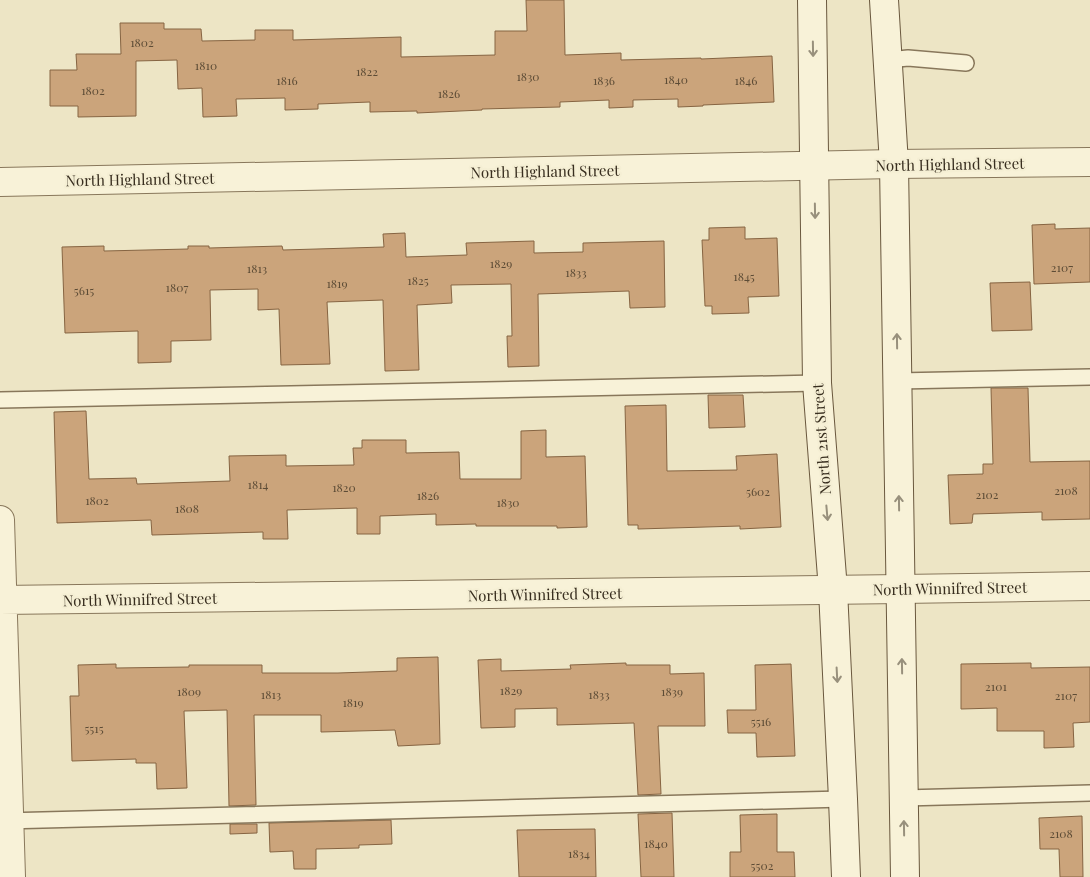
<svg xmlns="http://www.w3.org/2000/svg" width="1090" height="877" font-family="'Playfair Display',serif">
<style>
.building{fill:#cba47b;stroke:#866442}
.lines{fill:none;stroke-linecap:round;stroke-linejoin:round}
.service-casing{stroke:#88775b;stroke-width:18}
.minor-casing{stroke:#88775b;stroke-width:30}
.secondary-casing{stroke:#6a583e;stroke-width:30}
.service{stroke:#f8f2d8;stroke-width:15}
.minor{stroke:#f8f2d8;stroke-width:28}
.secondary{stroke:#f8f2d8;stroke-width:28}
.oneway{stroke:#98907c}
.labels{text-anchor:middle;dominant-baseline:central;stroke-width:4.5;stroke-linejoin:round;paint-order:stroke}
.number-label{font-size:12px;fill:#5d4c36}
.street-label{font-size:15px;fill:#382e1f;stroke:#f5efd4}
</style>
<rect width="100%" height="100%" fill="#ede5c5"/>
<path class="building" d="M526,0h38l1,55 56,-2v7l80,-2v1l71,-3 2,46 -71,3v1l-25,1v-8l-45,1v7l-24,1v-8l-49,2v5l-78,2v1l-65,3v-2l-47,1v-10l-52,2v5l-33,1v-12l-49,1 1,17 -34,1 -1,-29 -24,1 -1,-29 -41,1v55l-58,1v-11h-28v-36h27l-1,-16h45l-1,-31h44v6h37l1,12 53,-1v-10h38v10l108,-3v20l94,-2v-24h32z
M1055,224v5l35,-1v54l-56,2 -2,-59z
M745,227v12l32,-1 2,58 -31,1 1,16 -37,1v-8h-7l-3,-66h7v-12z
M405,233l1,24 61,-2 -1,-12 68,-2v12l49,-1v-9l81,-2 1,66 -35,1 -1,-17 -91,3 1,72 -31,1 -1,-31h5l-1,-52 -60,1 1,18 -35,2 2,65 -34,1 -2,-71 -56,2 3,62 -49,1 -2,-56 -21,1v-21l-48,1 1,50 -40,1v21l-33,1v-32l-73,2 -3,-86 42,-1v5l84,-2v-3h21v2l73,-2 1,4 101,-3 -1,-13z
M1030,282l2,48 -40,1 -2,-48z
M991,388h37l2,74 60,-1v58l-48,1v-8l-69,2 -1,9 -22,1 -2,-49 35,-1v-10h10z
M708,395h35l2,32 -36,1z
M666,405l1,66 70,-1 -1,-14 41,-2 4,73 -41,2v-3l-102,3v-4h-10l-3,-119z
M86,411l3,68 47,-1 1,6 93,-3 -1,-25 57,-1v11l68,-1 -1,-17h9v-8h44v13l53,-1 1,27h61v-48l25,-1v27l39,-1 2,71 -30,1v-2h-81v-2l-40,1v-11l-56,2v18h-23v-26l-70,2 1,29h-25v-7l-111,3 -1,-15 -94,3 -3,-111z
M438,657l2,87 -42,2 -3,-16 -74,2v-17h-67l2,90 -27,1 -2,-96 -43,1 3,77 -30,1 -1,-26h-20v-4l-64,2 -2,-65h9l-1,-31 38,-1v4l73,-1v-2h73v8h76l59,-2v-13z
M501,659v12l70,-2 -1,-4 56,-2v2h44v9l34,-1 1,53h-47l3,68 -23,1 -4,-72 -77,2v-17l-42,1v18l-34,1 -3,-68z
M1031,663v5l59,-1v55l-17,1 1,24 -30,1v-17h-47v-23l-36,1v-45z
M791,664l4,92 -38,1 -1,-24h-28l-1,-23h29l-1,-45z
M672,813l2,64h-33l-3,-63z
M777,814v38h17l1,25h-65v-25h11l-1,-37z
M1082,816l1,61h-23l-1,-28h-19l-1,-31z
M391,820l1,24 -33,1v3l-43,1v20h-22l-1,-18 -23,1 -1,-29z
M230,824h27v9l-27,1z
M595,829l1,48h-77l-2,-47z"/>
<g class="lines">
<g class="service-casing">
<path id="service" d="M888,60l20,-2 58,5
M898,381l192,-4
M0,400l817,-17
M904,798l186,-5
M4,821l839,-22"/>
</g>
<g class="minor-casing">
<path id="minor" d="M0,182l894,-18 196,-2
M0,520l11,357
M0,600l901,-11 189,-3"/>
</g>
<g class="secondary-casing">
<path id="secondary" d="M812,0l5,383 16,207 10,209 3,78
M884,0l10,164 11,713"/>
</g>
<use href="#service" class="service"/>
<use href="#minor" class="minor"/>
<use href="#secondary" class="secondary"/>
</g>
<defs><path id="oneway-shaft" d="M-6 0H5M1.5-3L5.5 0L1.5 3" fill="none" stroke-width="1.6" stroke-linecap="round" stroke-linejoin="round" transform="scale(1.25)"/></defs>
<g class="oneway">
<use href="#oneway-shaft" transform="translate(813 49) rotate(89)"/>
<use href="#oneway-shaft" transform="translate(815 211) rotate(89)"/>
<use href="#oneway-shaft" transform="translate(897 341) rotate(-91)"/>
<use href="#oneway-shaft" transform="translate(899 503) rotate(-91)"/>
<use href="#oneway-shaft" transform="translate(827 513) rotate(85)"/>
<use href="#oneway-shaft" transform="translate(902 666) rotate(-91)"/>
<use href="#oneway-shaft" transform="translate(837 675) rotate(87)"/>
<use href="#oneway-shaft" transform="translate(904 828) rotate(-91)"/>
</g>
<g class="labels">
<g class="number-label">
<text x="142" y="42">1802</text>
<text x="206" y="65">1810</text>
<text x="367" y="71">1822</text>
<text x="528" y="76">1830</text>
<text x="676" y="79">1840</text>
<text x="287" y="80">1816</text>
<text x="604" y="80">1836</text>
<text x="746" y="80">1846</text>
<text x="93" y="90">1802</text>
<text x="449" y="93">1826</text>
<text x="501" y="263">1829</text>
<text x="1062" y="267">2107</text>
<text x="257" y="268">1813</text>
<text x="576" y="272">1833</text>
<text x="744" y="276">1845</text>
<text x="418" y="280">1825</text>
<text x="337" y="283">1819</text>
<text x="177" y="287">1807</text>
<text x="84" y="290">5615</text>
<text x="258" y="484">1814</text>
<text x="344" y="487">1820</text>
<text x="1066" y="490">2108</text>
<text x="758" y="491">5602</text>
<text x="987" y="494">2102</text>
<text x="428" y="495">1826</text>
<text x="97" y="500">1802</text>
<text x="508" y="502">1830</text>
<text x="187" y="508">1808</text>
<text x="996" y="686">2101</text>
<text x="511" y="690">1829</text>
<text x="189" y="691">1809</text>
<text x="672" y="691">1839</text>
<text x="271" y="694">1813</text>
<text x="599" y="694">1833</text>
<text x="1066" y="695">2107</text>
<text x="353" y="702">1819</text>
<text x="761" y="721">5516</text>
<text x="94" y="728">5515</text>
<text x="1061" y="833">2108</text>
<text x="656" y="843">1840</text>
<text x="579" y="853">1834</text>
<text x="762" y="865">5502</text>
</g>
<g class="street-label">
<text transform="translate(950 164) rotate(-1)">North Highland Street</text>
<text transform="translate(545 171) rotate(-1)">North Highland Street</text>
<text transform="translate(140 179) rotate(-1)">North Highland Street</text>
<text transform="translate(821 439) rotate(-94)">North 21st Street</text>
<text transform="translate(950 588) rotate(-1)">North Winnifred Street</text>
<text transform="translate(545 594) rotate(-1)">North Winnifred Street</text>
<text transform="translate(140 599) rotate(-1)">North Winnifred Street</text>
</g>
</g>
</svg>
